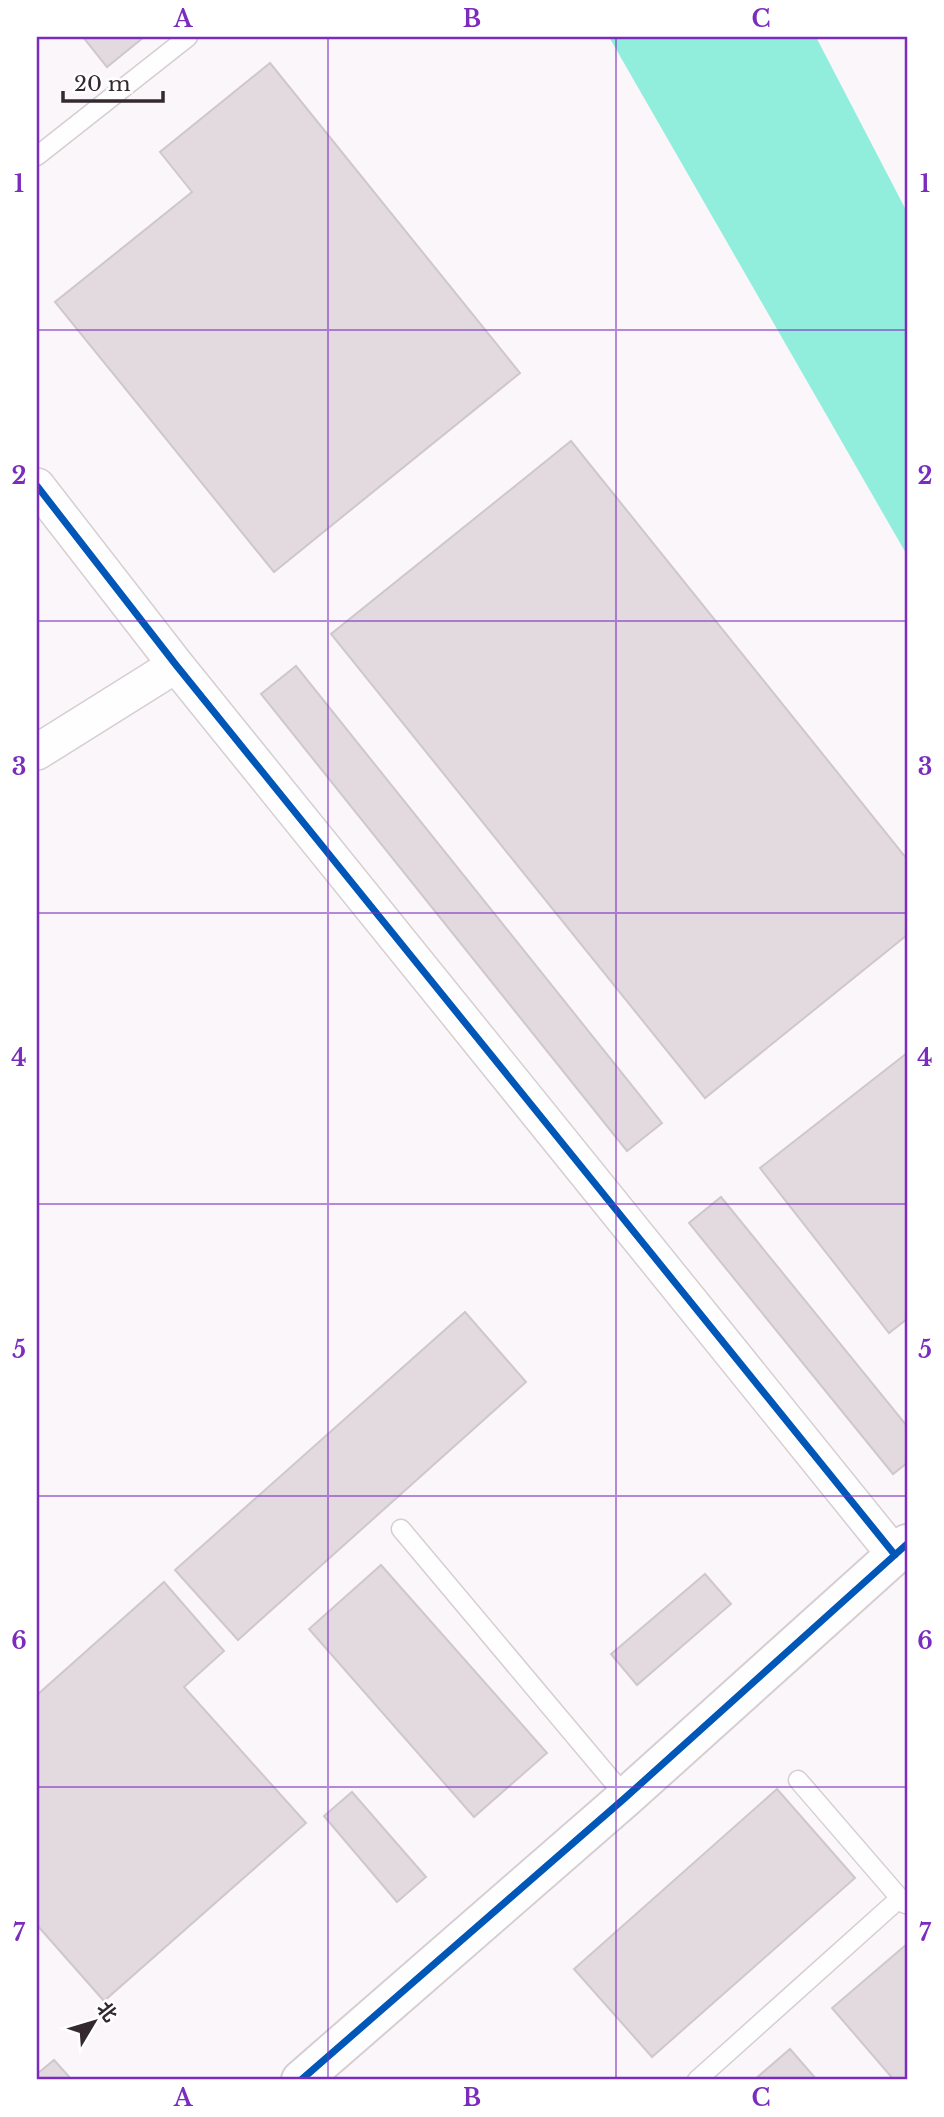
<svg xmlns="http://www.w3.org/2000/svg" width="944" height="2117" font-family="'Libre Baskerville','Noto Sans SC',serif">
<style>
.water{fill:#91eedc}
.building{fill:#e3dadf;stroke:#cfc7cc;stroke-width:2}
.lines{fill:none;stroke-linecap:round;stroke-linejoin:round}
.lane-casing{stroke:#d6ced2;stroke-width:21}
.street-casing{stroke:#d6ced2;stroke-width:38}
.secondary-casing{stroke:#d6ced2;stroke-width:42}
.lane{stroke:#fefefe;stroke-width:18}
.street{stroke:#fefefe;stroke-width:35}
.secondary{stroke:#fefefe;stroke-width:38}
.cycleway-casing{stroke:#fff;stroke-width:11}
.cycleway{stroke:#0057b8;stroke-width:7}
.grid{fill:none;stroke:#7b2cbf;stroke-width:2;stroke-opacity:0.55}
.neatline{fill:none;stroke:#7b2cbf;stroke-width:2.5}
.grid-label{font-size:23px;text-anchor:middle;font-weight:bold;fill:#7b2cbf}
</style>
<rect width="100%" height="100%" fill="#fbf6f9"/>
<path class="water" d="M609,37h207l91,175v343z"/>
<path class="building" d="M83,37h61l-37,30z
M270,63l250,310 -246,199 -219,-270 137,-110 -32,-40z
M571,441l336,418v76l-202,163 -374,-464z
M296,666l366,457 -35,28 -366,-457z
M907,1053v266l-18,14 -129,-165z
M721,1197l186,229v37l-14,11 -204,-251z
M465,1312l61,70 -288,258 -63,-70z
M381,1565l166,188 -73,64 -165,-188z
M705,1574l26,30 -94,81 -26,-31z
M164,1582l60,69 -40,36 122,136 -202,178 -67,-76v-230z
M777,1789l78,89 -203,179 -78,-88z
M352,1792l74,85 -29,25 -73,-86z
M907,1944v136h-13l-62,-72z
M790,2049l27,31h-63z
M54,2060l18,20h-35v-6z"/>
<g class="lines">
<g class="lane-casing">
<path id="lane" d="M37,156l151,-119
M401,1529l225,268
M798,1780l107,124
M697,2080l203,-182"/>
</g>
<g class="street-casing">
<path id="street" d="M37,486l139,179 719,890
M37,752l139,-87"/>
</g>
<g class="secondary-casing">
<path id="secondary" d="M301,2080l325,-283 281,-253"/>
</g>
<use href="#lane" class="lane"/>
<use href="#street" class="street"/>
<use href="#secondary" class="secondary"/>
<g class="cycleway-casing">
<path id="cycleway" d="M37,486l139,179 719,890
M301,2080l325,-283 281,-253"/>
</g>
<use href="#cycleway" class="cycleway"/>
</g>
<path class="grid" d="M328,37v2043M616,37v2043M37,330h870M37,621h870M37,913h870M37,1204h870M37,1496h870M37,1787h870"/>
<rect width="944" height="2117" fill="none" stroke="#ffffff" stroke-width="77"/>
<g transform="translate(94 2022) rotate(52)" stroke="#ffffff" stroke-width="5" paint-order="stroke">
<path d="M0-5L12 26L0 18L-12 26Z" fill="#34292f"/>
<text y="-10" font-size="19" font-weight="bold" text-anchor="middle" fill="#34292f">北</text>
</g>
<path d="M63 91v10h100v-10" fill="none" stroke="#34292f" stroke-width="3.5"/>
<text x="74" y="91" font-size="21" fill="#34292f" stroke="#ffffff" stroke-width="5" paint-order="stroke">20 m</text>
<rect x="38" y="38" width="868" height="2040" class="neatline"/>
<g class="grid-label">
<text x="183" y="27">A</text>
<text x="472" y="27">B</text>
<text x="761" y="27">C</text>
<text x="19" y="192">1</text>
<text x="925" y="192">1</text>
<text x="19" y="484">2</text>
<text x="925" y="484">2</text>
<text x="19" y="775">3</text>
<text x="925" y="775">3</text>
<text x="19" y="1066">4</text>
<text x="925" y="1066">4</text>
<text x="19" y="1358">5</text>
<text x="925" y="1358">5</text>
<text x="19" y="1649">6</text>
<text x="925" y="1649">6</text>
<text x="19" y="1941">7</text>
<text x="925" y="1941">7</text>
<text x="183" y="2106">A</text>
<text x="472" y="2106">B</text>
<text x="761" y="2106">C</text>
</g>
</svg>
